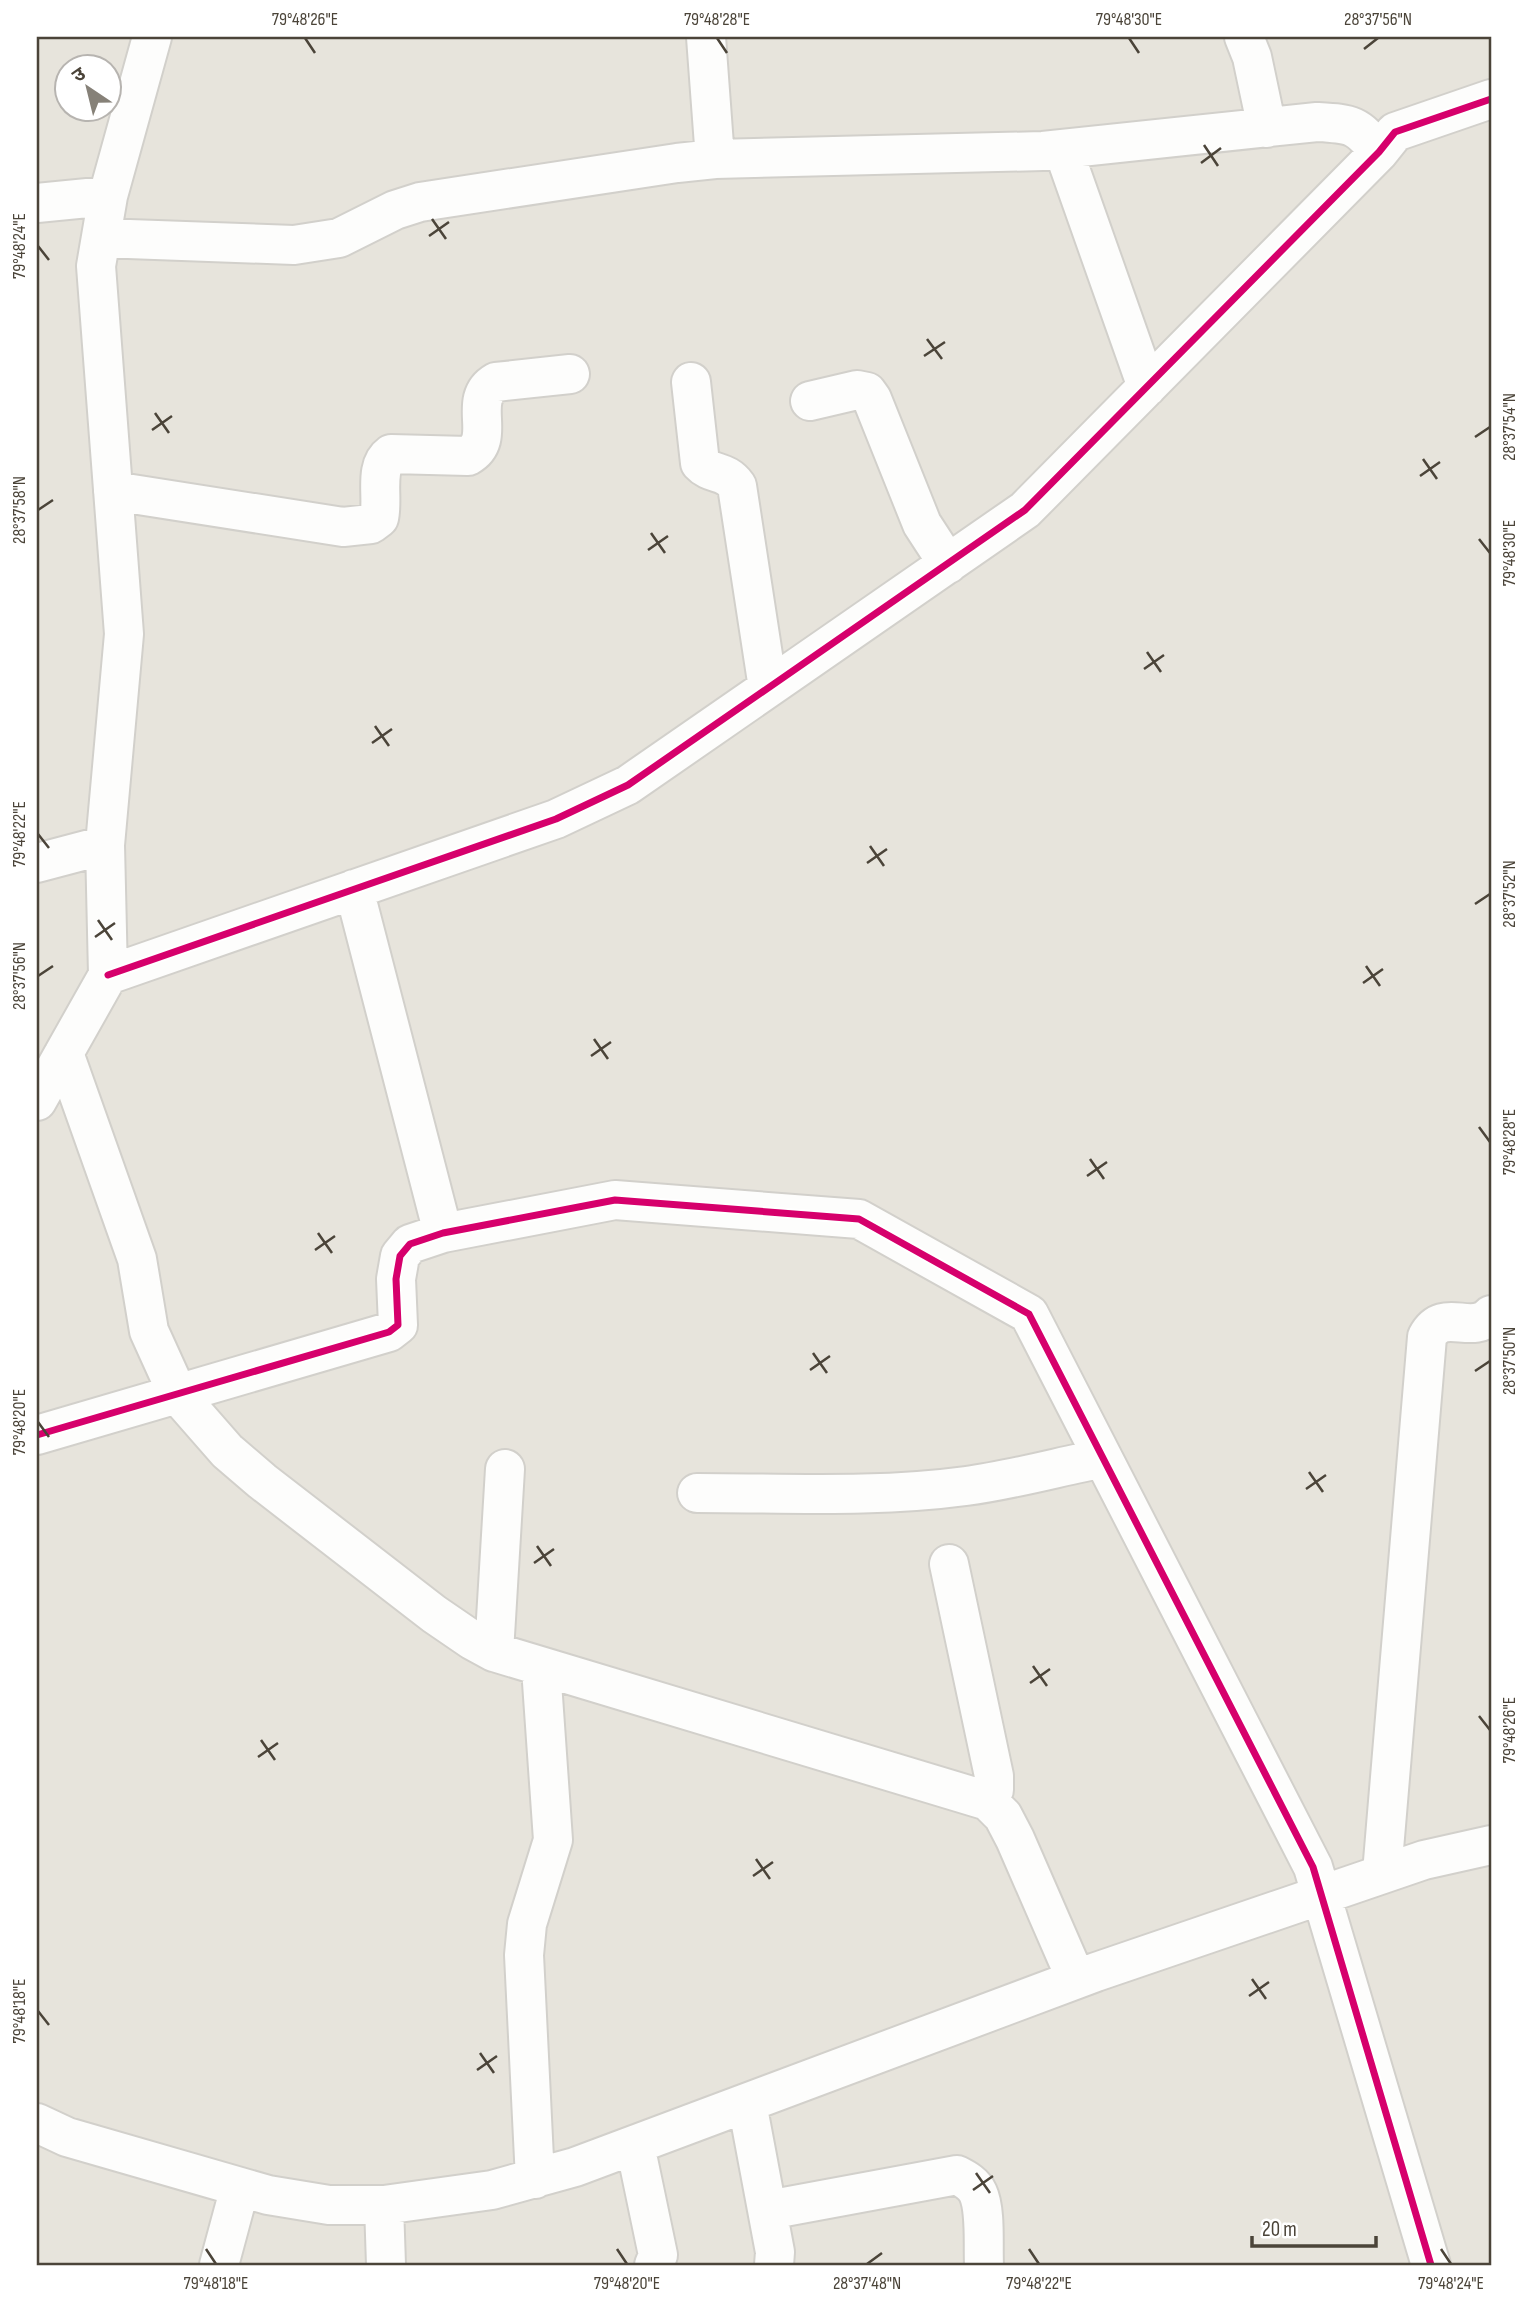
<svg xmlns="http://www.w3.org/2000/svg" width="1528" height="2302" font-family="'Sofia Sans Condensed','Noto Sans Devanagari',sans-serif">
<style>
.residential{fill:#e7e4dc;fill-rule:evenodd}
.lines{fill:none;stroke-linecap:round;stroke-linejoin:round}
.minor-casing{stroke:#d2d0cb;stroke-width:42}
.minor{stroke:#fdfdfc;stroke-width:38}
.cycleway-casing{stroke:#fff;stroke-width:11}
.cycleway{stroke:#d6006c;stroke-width:7}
.ticks{fill:none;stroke:#4b4439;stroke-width:2.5}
.neatline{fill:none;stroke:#4b4439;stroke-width:2.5}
.ticks-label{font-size:18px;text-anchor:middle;fill:#4b4439}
</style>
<rect width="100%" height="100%" fill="#f4f2ee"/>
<path class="residential" d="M37,37h1454v2228h-1454zM66,66h42v42h-42z"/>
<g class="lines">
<g class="minor-casing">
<path id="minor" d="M706,37l9,122
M1244,37l8,20 15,71
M1063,149l84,238
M37,203l71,-7
M101,238l193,7 45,-7 56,-28 25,-8 257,-39 38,-4 328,-8 274,-29c35,2 40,2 62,30
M691,382l9,81c12,13 25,6 37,23l31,202
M810,401l47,-11 10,2 5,7 50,125 26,40
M113,491l230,36 28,-3 8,-6c5,-20 -6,-51 12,-64l77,2c31,-17 -3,-56 28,-74l74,-8
M37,863l68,-18
M354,889l89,344
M108,975l448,-156 72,-34 397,-275 354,-358 16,-20 96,-33
M64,1053l73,206 12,72 29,64 49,56 35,30 172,133 38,26 22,12 494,149 15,15 12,23 61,140
M37,1101l71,-126 -3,-130 19,-211 -28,-368 12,-70 44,-159
M37,1435l352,-103 9,-7 -2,-46 4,-23 10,-12 33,-11 172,-33 244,19 170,95 284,553 118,398
M697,1493c90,0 180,5 269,-7 46,-6 92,-19 137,-28
M949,1564l45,212v14l-6,11
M494,1652l11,-183
M1382,1873l45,-536c16,-31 44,-1 64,-22
M747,2103l28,149 -1,13
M37,2123l30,14 201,58 61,10h55l108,-15 83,-23 521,-195 328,-112 67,-15
M635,2145l23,110 -4,10
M535,2179l-11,-224 3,-31 26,-84 -12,-172
M384,2205l2,60
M768,2210l189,-35c8,4 17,9 21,18 8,17 5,52 6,72
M219,2265l21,-78"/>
</g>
<use href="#minor" class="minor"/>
<g class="cycleway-casing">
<path id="cycleway" d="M108,975l448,-156 72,-34 397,-275 354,-358 16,-20 96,-33
M37,1435l352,-103 9,-7 -2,-46 4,-23 10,-12 33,-11 172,-33 244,19 170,95 284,553 118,398"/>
</g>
<use href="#cycleway" class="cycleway"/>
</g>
<path class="ticks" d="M305,38l10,15M717,38l10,15M1129,38l10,15M1364,49l14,-11M1204,145l14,21M1201,163l20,-15M432,219l14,20M429,236l20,-14M38,246l11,14M927,339l15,20M924,356l21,-14M155,413l14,20M152,430l20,-14M1475,437l15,-10M1423,459l14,20M1420,476l20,-14M38,510l15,-10M651,533l14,20M1479,539l11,14M648,550l20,-14M1147,652l14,20M1144,669l20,-14M375,726l14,20M372,743l20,-14M38,834l11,14M870,846l14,20M867,863l20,-14M1475,904l15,-10M98,920l14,20M95,937l20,-14M1366,966l14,20M38,976l15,-10M1363,983l20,-14M594,1039l14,20M591,1056l20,-14M1479,1127l11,15M1090,1159l14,20M1087,1176l20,-14M318,1233l14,20M315,1250l20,-14M813,1353l14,20M810,1370l20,-14M1475,1371l15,-10M38,1422l11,15M1309,1472l14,20M1306,1489l20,-14M537,1546l14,20M534,1563l20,-14M1033,1666l14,20M1030,1683l20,-14M1479,1716l11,14M261,1740l14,20M258,1757l20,-14M756,1859l14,20M753,1876l20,-14M1252,1979l14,20M1249,1996l20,-14M38,2011l11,14M480,2053l14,20M477,2070l20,-14M976,2173l14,20M973,2190l20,-14M206,2249l10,15M617,2249l10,15M1029,2249l10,15M1441,2249l10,15M867,2264l15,-11"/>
<rect width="1528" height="2302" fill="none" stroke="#ffffff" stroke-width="77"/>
<g transform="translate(88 88) rotate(325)"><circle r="33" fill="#ffffff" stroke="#b7b4b0" stroke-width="2"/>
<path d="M0-5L12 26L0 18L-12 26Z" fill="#868178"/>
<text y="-10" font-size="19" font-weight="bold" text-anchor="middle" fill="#4b4439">उ</text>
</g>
<path d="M1252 2236v10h124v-10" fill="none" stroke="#4b4439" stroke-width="3.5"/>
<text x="1262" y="2236" font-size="21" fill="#4b4439" stroke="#ffffff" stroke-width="5" paint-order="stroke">20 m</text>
<rect x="38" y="38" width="1452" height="2226" class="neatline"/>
<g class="ticks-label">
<text x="305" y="25">79°48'26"E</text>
<text x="717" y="25">79°48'28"E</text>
<text x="1129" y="25">79°48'30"E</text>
<text x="1378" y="25">28°37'56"N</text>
<text transform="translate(19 246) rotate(-90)" y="6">79°48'24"E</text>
<text transform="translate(1509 427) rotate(-90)" y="6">28°37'54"N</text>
<text transform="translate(19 510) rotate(-90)" y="6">28°37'58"N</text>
<text transform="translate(1509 553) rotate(-90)" y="6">79°48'30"E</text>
<text transform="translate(19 834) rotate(-90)" y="6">79°48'22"E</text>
<text transform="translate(1509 894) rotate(-90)" y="6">28°37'52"N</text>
<text transform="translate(19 976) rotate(-90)" y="6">28°37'56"N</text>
<text transform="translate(1509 1142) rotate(-90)" y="6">79°48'28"E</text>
<text transform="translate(1509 1361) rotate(-90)" y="6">28°37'50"N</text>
<text transform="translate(19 1422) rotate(-90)" y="6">79°48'20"E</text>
<text transform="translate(1509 1730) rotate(-90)" y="6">79°48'26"E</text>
<text transform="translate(19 2011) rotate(-90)" y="6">79°48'18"E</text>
<text x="216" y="2289">79°48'18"E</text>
<text x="627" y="2289">79°48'20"E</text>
<text x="867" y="2289">28°37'48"N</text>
<text x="1039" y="2289">79°48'22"E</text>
<text x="1451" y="2289">79°48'24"E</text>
</g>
</svg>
